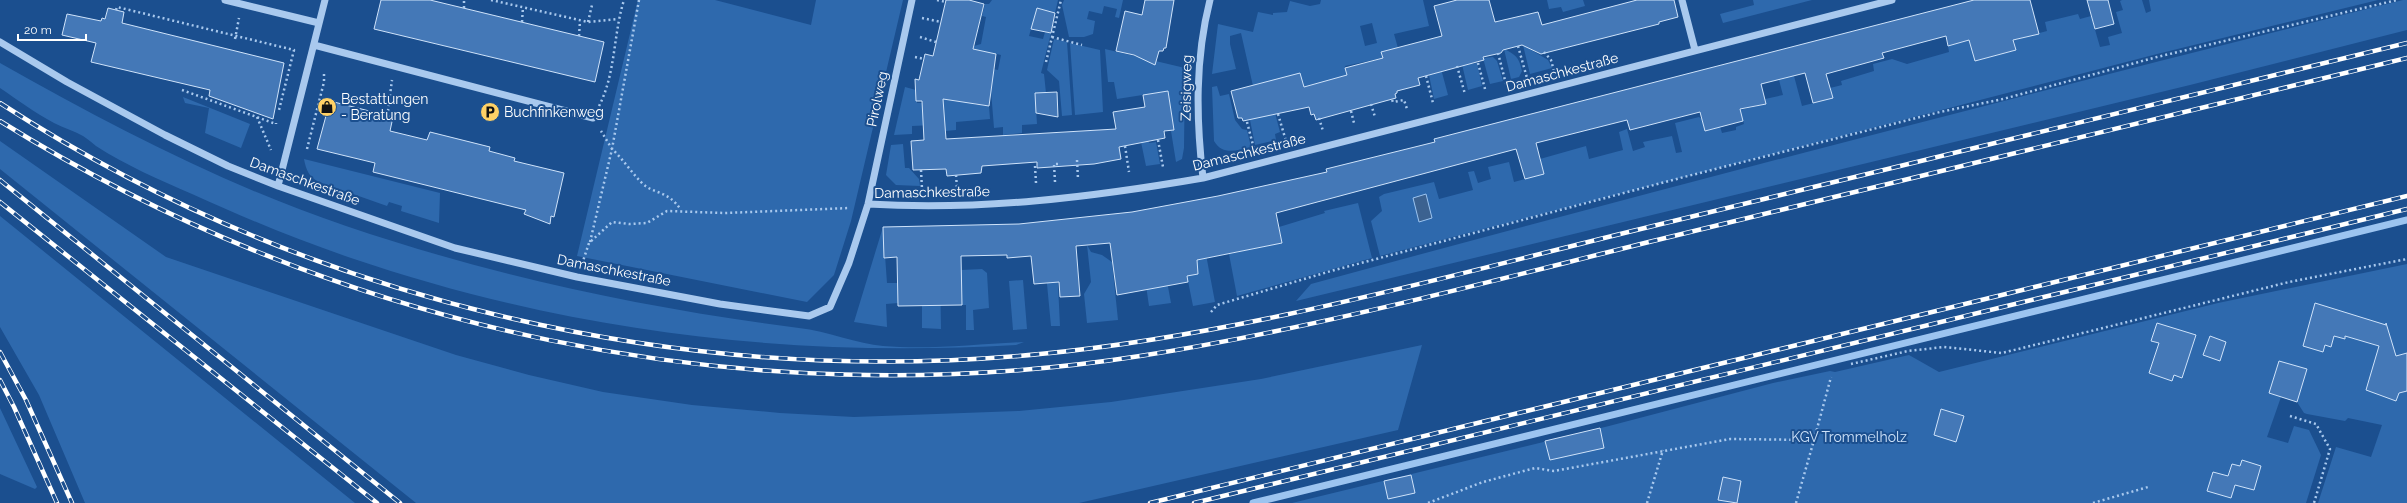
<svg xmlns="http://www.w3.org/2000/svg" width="2407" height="503" font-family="Raleway,sans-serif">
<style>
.green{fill:#2e69ad;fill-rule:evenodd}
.water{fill:#3c6290;stroke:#9cc4f0}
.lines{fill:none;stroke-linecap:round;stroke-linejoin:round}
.stream{stroke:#9cc4f0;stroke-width:7}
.building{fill:#4478b7;stroke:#cfe3fa}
.path{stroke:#a9c9ee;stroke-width:2.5;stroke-dasharray:2 3;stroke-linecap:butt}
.minor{stroke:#a9c9ee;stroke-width:7}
.rail-casing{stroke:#fff;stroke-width:4.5}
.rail{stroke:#1b4f8f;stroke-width:3;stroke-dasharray:9;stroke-linecap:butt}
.labels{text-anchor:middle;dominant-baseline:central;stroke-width:4;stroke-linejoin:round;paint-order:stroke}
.street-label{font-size:14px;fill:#fff;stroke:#1b4f8f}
.poi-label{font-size:14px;fill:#fff;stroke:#1b4f8f;text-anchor:start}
.park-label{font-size:14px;fill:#cfe3fa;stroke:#1b4f8f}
</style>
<rect width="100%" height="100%" fill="#1b4f8f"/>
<path class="green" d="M638,0h77l96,25 5,-25h87l-52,221 -17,54 -27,27 -230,-46z
M992,0h66l-3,13 -18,-5 -8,28 14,3 2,-7 6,1 -10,40 3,1 2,19 -11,1 2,30 -15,1v8l-19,2v-8l-9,1 -3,-37 -39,-7 25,-18 21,4 3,-15 -13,-3 -17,4 3,-10 7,-2 5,-27 -4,-1 3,-12h4z
M1064,0h59l-4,18 -4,-1 2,-8 -13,-3 -2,8 -13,-3 -2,8 8,2 -2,13 -9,3h-15l-7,-32z
M1321,0h102l6,26 -35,8 4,14 -17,4 2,6 -38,8 2,10 -43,11 -51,-1 -12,-53 -11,3v8l6,25 -24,5 6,-50 35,8 5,-20 15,3v-2l14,-1 3,-11 20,5 10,-2zM1372,23l5,20 -12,3 -5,-20z
M1547,0h36l2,6 -22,6 -2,-5 -12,2z
M1753,0h59l-89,23 -3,-9 34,-9z
M2122,0h20l4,13 5,-2 -2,-11h229l-221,54 -777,202 -9,-35 11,-10 -3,-14 5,-3 50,-12 5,17 34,-9 -5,-18 6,-1 4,12 13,-4 -3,-12 21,-5 5,20 30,-8 -4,-15 46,-13 3,13 34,-9 -4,-18 8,-3 6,22 12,-4 -2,-5 29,-6 4,17 6,-1 -7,-29 24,-6 3,2 3,12 9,-2 2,-15 6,19 14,-3v-3l8,-3 -4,-14 26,-6 -1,-5 18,-4 -4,-15 15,-4 8,30 31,-8 -3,-10 12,-3 -1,-4 33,-10 -1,-7 19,-5 15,5 42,-12 -1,-6 21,-6 7,21 40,-11 -2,-10 33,-9 -2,-9 33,-8 2,5 11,-3 9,31 10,-2 -2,-8 14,-4 -6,-21 7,-2 -3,-9z
M2403,0h4v30l-217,55 -894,216 15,-17c363,-99 727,-193 1092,-284z
M1054,39l13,3 5,73 -10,1 -3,-35 -12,-11z
M1070,43l30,7 3,62 -28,3z
M1523,45l25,15 4,8 -22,6z
M1105,49l80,19 -1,80 -2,11 -6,3 -5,-31 3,-1 -6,-39 -51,8 -3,-17h-6z
M1504,49c12,6 15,8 18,22l-3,6 -8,2z
M1493,57l4,4 6,20 -13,3 -7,-26z
M1470,58l2,6 5,-1 5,23 -14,4 -7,-30z
M0,63c111,63 225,122 346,163 147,50 299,82 453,102 28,3 59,16 84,18 46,4 94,-2 141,-4l-8,3c-230,13 -447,-13 -665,-87 -56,-19 -106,-40 -159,-64 -32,-14 -67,-29 -96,-48 -4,-3 -8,-7 -13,-10 -9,-5 -19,-8 -29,-13 -19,-10 -36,-23 -54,-35z
M1440,65l8,30 -14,4 -5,-24 5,-1 -2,-6z
M1217,86l3,10 9,-2 6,26 7,9 5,1 4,17c-14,3 -28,9 -37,-6l-2,-54z
M905,87l11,3 1,13h5l1,14 21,-2 -1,-16 -11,1 43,-7 -2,11 16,2 1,13 -34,3v8l-22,2v-7l-22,1v8l-18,1z
M183,97l67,27 -9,24 -36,-15 4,-25 -24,-5z
M1274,109l6,23 -5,2 1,6 -21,5 -6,-30z
M1147,136l2,7 7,-1 4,22 -14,2 -5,-24z
M0,141l166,116 290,98 73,20 74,17 89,13 88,8 74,4 165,-6 92,-9 150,-23 161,-34 -24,85 -319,73h-663l-416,-334z
M903,144l2,24h4l10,11 1,7 -24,-1 -10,-10 5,-30z
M304,159l136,34 -1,30 -38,-12 1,-5 -13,-4 -2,4 -68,-24c-10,-5 -13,-12 -15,-23z
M1358,203l14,55 -135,38 -8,-42 10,-2 -3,-15 27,10 19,-4 -3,-16 46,-14 -1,-2z
M0,216l355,287h-270l-46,-108 -39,-68z
M883,227l4,56h11v20l-12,1 1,23 -33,-5z
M1204,244l11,58 -22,4 -6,-30 6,-31z
M1087,245l4,7 11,3 10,7 6,58 -31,3 -3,-29 7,-12z
M1141,251l23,14 7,38 -22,3z
M1045,263l12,1 3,62h-9z
M2407,264v239h-89l18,-56 35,10 11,-32 -34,-7 -3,3 -38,-7 -3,-1 -7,-11 -16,-5 -14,40 21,6 6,-17 15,4 12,25 -15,48h-1014l317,-77 164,-43 57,-12 5,1 74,-17 30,17 279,-69z
M982,269l5,4 2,35 -16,2 1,20h-8v-25h-4l-1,-35z
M940,270l1,59 -19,-1v-42z
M1023,280l4,49 -14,1 -4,-49z
M0,408l37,79 -2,2 -35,-15z"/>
<path class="water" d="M1426,194l6,24 -13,4 -6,-24z"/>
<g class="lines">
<path class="stream" d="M1253,503l1154,-283"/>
</g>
<path class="building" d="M381,0h49l174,42 -9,40 -221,-53z
M946,0h23l15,4 -11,45 23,5 -7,52 -46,-7 3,40 170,-10 -3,-17 32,-5 -2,-12 25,-4 6,39 -10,1 1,7 -46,9 2,12 -27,5 -57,4v-6l-55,4 -1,7 -34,3 -1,-7 -33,1 -2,-29 13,-1 -2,-39h-6l-1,-22 4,1 6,-26 8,2z
M1145,0h29l-8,48h-2l-1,3h-4l-4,14 -21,-10 -18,-4 9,-40 17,4z
M1457,0h32l6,22 43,-10 4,13 95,-25h37l4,17 -19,5v2l-118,30 -19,-9 -19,5 -2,3 -18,4 1,3 -66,18 2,7 -23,6v2l-2,1 1,4 -80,22 -2,-6 -3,1 -2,-8 -66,14 -1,-3h-4l-7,-27 69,-18 4,14 43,-12 -2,-7 38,-10 -2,-6 61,-16 -8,-30z
M1974,0h56l9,34 -26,6 3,10 -41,11 -6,-21 -21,6 -2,-10 -64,17 2,5 -58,16 7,24 -20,5 -8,-30 -44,11 5,20 -26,5 3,12 -38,10 -5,-19 -70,18 -3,-10 -91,23 8,31 -19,5 -9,-30 -240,64 6,30 -85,17 1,14 -11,2 1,6 -71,13 -7,-52 -34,3 4,50 -20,1 -1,-15 -25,2 -3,-28 -24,2v-3l-46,1 1,49 -64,1 -1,-49 -13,1 -1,-31 136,-3 113,-12 86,-16 109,-24 -1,-3 109,-27 -1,-3z
M2087,0h21l6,24 -19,5z
M108,8l16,4 -2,11 162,40 -11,56 -64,-23 1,-6 -119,-28 5,-19 -34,-8 5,-21 34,7 1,-3 3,1z
M1037,8l18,5 -4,20 -20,-4z
M1057,92l1,25 -22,-4 -1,-20z
M330,101l63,16 -3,14 37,9 3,-8 60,15 -1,4 26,7 -1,3 50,12 -10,44 -3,-1 -1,8 -26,-10 2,-4 -153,-38 2,-9 -58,-14z
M2315,303l71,22v-2l10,33 11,-3v38l-8,2 -3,8 -30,-11 13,-44 -34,-10v3l-11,-3 -3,11 -6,-2 -2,7 -20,-6z
M2157,323l39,12 -14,43 -8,-3 -2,6 -23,-8 10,-30 -8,-2z
M2210,336l16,6 -6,19 -17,-6z
M2279,361l28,8 -10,33 -28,-9z
M1941,409l23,7 -8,26 -22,-7z
M1600,428l4,20 -54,12 -5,-19z
M2242,460l19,6 -7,24 -19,-5 -4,13 -24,-7 6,-19 15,4 4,-12 8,2z
M1411,475l4,18 -27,6 -4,-18z
M1723,477l18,4 -4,22 -19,-3z"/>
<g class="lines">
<path class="path" d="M491,0l97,22 30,-3
M639,0l-27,149c11,10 19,23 29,33 12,13 26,7 40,28
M937,0l9,2
M464,8v-8
M116,10l1,-3 177,43 -15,60
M922,18l19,4
M522,22l1,-15
M588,22l4,-17
M579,36l1,-15
M920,37l16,5
M1052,37l30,8
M235,39l4,-21
M1518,46l9,32
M1544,52l7,8 3,11
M1498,53l8,31
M915,57l9,2
M1046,62l15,-62
M1478,63l7,26
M1457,66l8,28
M1426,76l7,27
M182,90l94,34v-1
M1392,100l1,2 11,-2 3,9
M1371,104l4,13
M599,106c17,-33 14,-71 25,-106
M388,111l4,-31
M1351,111l3,12
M1278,114l8,27
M257,117l14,33
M1319,118l4,13
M1247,122l7,27
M1158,140l5,27
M1125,146l4,26
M307,149l17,-67v-10
M1077,160l1,19
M921,170l1,19
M956,175l1,13
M1055,182l-1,-18h7
M1036,183l-1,-17h2
M590,242l22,-93 -11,-18
M582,264l7,-21 23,-21 17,2 18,-1 20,-12 58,2 125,-5
M1211,312l6,-7 114,-34 353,-94 256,-65 63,-13 154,-42 240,-57
M1851,364l57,-13 36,-4 58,6 287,-71 118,-23
M2290,416l26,8 14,25 -16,54
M1428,503l55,-21 52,-14 19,3 176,-32 84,1 17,-63
M1647,503l16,-53
M1796,503l18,-63
M2093,503l55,-16"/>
<path class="minor" d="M225,0l94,23
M1682,0l13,50
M0,42l67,40 98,53 63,31 50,20 177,62 122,29 143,27 89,12 21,-9 19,-44 19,-59 44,-204
M314,45l279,73
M1203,178c-7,-60 -8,-119 7,-178
M278,186l47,-186
M868,204c113,7 225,-7 335,-26l689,-178"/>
<g class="rail-casing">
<path id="rail" d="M0,103c304,197 680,286 1040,251 208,-20 410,-79 613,-128 251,-61 503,-122 754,-183
M0,121c337,210 748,296 1140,235 173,-27 343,-73 513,-115 251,-61 503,-122 754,-183
M0,180l400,323
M0,202l377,301
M0,352l26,48 46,103
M0,380l14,27 43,96
M1150,503l1257,-307
M1194,503l1213,-294"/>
</g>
<use href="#rail" class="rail"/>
</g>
<defs>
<g id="shop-disc" transform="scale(1)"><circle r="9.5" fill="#ffd166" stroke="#1b4f8f"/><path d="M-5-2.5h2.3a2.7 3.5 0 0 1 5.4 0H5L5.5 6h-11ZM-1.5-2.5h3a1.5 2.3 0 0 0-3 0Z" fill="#111"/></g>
<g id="parking-disc" transform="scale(1)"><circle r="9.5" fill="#ffd166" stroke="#1b4f8f"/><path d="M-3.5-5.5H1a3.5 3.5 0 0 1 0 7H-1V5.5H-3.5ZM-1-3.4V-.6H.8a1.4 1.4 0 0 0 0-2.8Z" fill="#111"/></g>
</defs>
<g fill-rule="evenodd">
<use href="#shop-disc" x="327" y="107"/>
<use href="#parking-disc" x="490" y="112"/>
</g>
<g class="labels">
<g class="street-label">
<text transform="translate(1562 72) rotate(-15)">Damaschkestraße</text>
<text transform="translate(1186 88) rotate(-89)">Zeisigweg</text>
<text transform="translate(877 99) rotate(-78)">Pirolweg</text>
<text transform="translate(1249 152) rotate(-14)">Damaschkestraße</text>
<text transform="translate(305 181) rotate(20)">Damaschkestraße</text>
<text transform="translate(932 192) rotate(-1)">Damaschkestraße</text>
<text transform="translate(614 270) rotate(11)">Damaschkestraße</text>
</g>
<g class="poi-label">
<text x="341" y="99">Bestattungen<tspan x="341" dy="16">- Beratung</tspan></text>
<text x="504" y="112">Buchfinkenweg</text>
</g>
<g class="park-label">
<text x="1849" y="437">KGV Trommelholz</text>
</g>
</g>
<path d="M18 34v6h68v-6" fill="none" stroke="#ffffff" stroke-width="2"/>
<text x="24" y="34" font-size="12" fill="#ffffff" stroke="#1b4f8f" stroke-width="3" paint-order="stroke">20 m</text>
</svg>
